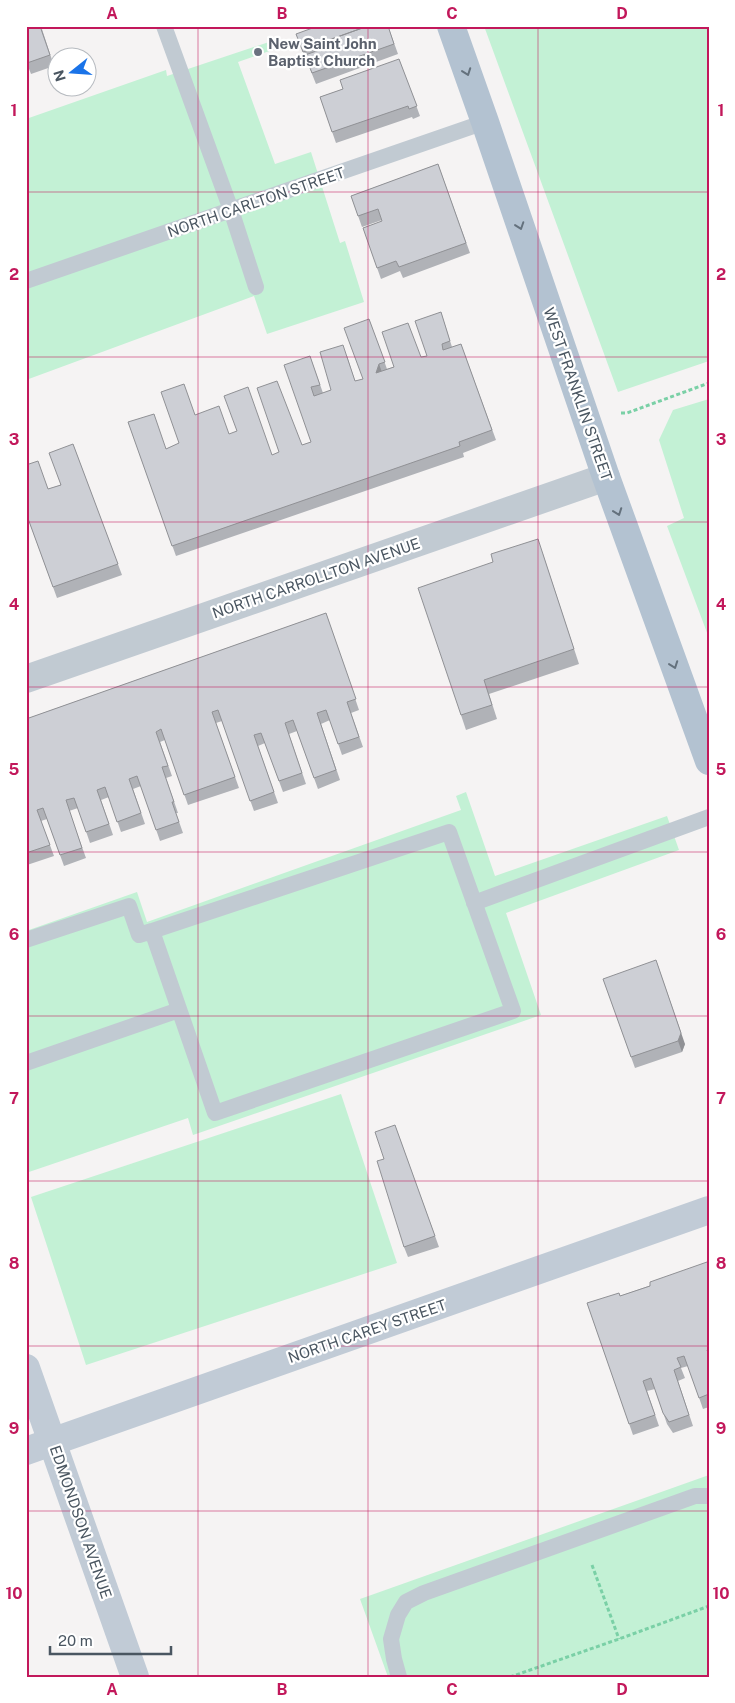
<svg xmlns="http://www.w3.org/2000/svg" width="735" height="1703" font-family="'Public Sans',sans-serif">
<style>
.green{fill:#c3f1d5}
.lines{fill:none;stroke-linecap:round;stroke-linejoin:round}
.path{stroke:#7ad0a6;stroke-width:3;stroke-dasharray:4 2.5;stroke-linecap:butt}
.lane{stroke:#c1cad2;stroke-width:16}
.street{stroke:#c1cad2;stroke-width:28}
.secondary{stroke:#c1cbd6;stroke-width:28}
.primary{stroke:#b3c2d1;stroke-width:28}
.wall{fill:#b0b2b7}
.shaded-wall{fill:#909195}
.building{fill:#cdcfd5;stroke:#909195}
.oneway{stroke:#64717d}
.grid{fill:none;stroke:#c2185b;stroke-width:1;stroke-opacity:0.55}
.worship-dot{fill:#6b7280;stroke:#fff;stroke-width:2}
.labels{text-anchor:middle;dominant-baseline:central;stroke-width:4.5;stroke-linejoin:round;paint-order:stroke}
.worship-label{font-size:15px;font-weight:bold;fill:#5b616d;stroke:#fff;text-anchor:start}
.street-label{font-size:15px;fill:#4a5661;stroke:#fff}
.neatline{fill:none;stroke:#c2185b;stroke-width:2}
.grid-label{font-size:16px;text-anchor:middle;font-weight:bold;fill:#c2185b}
</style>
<rect width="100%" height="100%" fill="#f5f3f3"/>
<path class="green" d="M484,26h225v335l-91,31z
M272,41l3,8 -37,13 37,102 36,-12 29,91 5,-2 19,61 -97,32 -13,-38 -228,84v-261l140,-49 1,6z
M709,399v239l-42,-112 17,-8 -25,-78 14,-30z
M466,792l29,84 172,-60 12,34 -173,63 35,102 -348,120 -5,-17 -162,55v-242l111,-39 10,30 314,-112 -5,-14z
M341,1094l56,169 -311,102 -55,-168z
M709,1475v202h-321l-28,-78z"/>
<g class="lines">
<path class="path" d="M621,413h6l82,-30
M592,1565l27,74
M510,1677l109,-38 90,-33"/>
<path class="lane" d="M164,26l67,184 25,77
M26,281l459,-159
M449,832l64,179 -298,102 -63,-182z
M474,903l235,-86
M26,940l103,-34 10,29 13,-4
M26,1063l153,-53
M399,1677l-5,-18 -3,-20 7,-24 8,-13 18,-9 271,-97h14"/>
<path class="street" d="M26,679l580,-202"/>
<path class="secondary" d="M26,1368l109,309
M26,1451l683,-241"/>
<path class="primary" d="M451,26l34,96 121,355 103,284"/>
</g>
<path class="wall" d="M41,26l13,40 -23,8 -5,-13z
M388,26l10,28 -82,30 -20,-50z
M399,59l21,57 -7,3 -1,-2 -76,26 -16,-46 23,-8z
M438,164l32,89 -67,25 -3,-7 -19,8 -18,-51 19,-7v-1l-20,7 -11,-31z
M441,312l11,35 9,-3 35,96 -33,13 1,4 -288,99 -48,-134 38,27 13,-6 16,-28 34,19 43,21 39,-13 -1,-86 13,37 8,-3 16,-34 8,25 8,-2 6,-60 18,50 40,-13z
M73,444l49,131 -65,23 -31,-85 22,-24 12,-4z
M543,554l36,110 -90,30 8,25 -31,11 -5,-15z
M326,613l33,97 -8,3 12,34 -21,8 -12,-35 -9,4 19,56 -22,9 -21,-58 -8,3 17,50 -23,8 -18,-49 -7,3 20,57 -24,8 -32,-90 -6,2 23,65 -51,17 -23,-65 -5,2 12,34 -6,2 12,35h-2l7,20 -23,8 -19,-55 -8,3 12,35 -24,8 -12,-35 -8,3 12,35 -23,8 -12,-35 -9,3 17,47 -22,8 -17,-47 -6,2 13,35 -27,9 -1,-2v-144z
M603,979l82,65 -3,8 -47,16z
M395,1125l44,122 -31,10 -4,-10 -20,-88z
M709,1265v142l-6,2 -15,-43 -7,2 4,10 -7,3 15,45 -20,7 -6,-9 -12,-35 -8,2 12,35 -26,9 -46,-132 33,-7z"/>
<path class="shaded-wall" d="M379,364l4,11 -7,-2z
M656,960l29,84 -3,8 -4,-11z"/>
<path class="building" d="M26,26h14l10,29 -23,8 -1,-2z
M318,26h50l-42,15 1,3 -1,-1 -23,9 -7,-18z
M368,26h20l6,18 -82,29 -7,-18 23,-8 -2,-6z
M399,59l18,47 -8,3 -1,-3 -76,26 -12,-35 23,-8 -3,-9z
M438,164l28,79 -67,24 -3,-6 -19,7 -14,-40 19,-7 -4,-12 -20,7 -7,-20z
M441,312l9,29 -8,3 1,6 18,-6 31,86 -33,12 1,4 -288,100 -44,-124 26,-8 12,35 13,-6 -18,-51 23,-8 11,31 24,-9 10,28 8,-3 -13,-35 24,-9 24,68 7,-3 -22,-64 20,-7 25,64 9,-3 -27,-77 26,-9 10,29 -9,2 3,9 17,-6 -11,-38 23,-7 12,36 8,-2 -19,-51 25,-9 16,43 -6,2 -3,9 18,-6 -12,-35 26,-9 13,34 6,-1 -12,-35z
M73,444l45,120 -65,23 -27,-74v-48l12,-4 10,28 13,-4 -12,-32z
M538,539l36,110 -90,31 8,25 -31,10 -43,-127 75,-26 -2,-8z
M326,613l30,86 -9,3 12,35 -21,7 -12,-34 -9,3 19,57 -22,8 -21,-58 -8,3 17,50 -23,8 -18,-48 -7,2 20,57 -24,9 -32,-91 -6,2 23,65 -51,18 -23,-66 -5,3 12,34 -6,1 12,35h-2l7,20 -23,8 -19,-54 -8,3 12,34 -24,9 -12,-35 -8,3 12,34 -23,8 -12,-34 -8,2 16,48 -22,7 -17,-47 -6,2 13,35 -24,8v-134z
M656,960l25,73 -3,8 -47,16 -28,-78z
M395,1125l40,111 -31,11 -27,-86 7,-2 -9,-27z
M707,1262l2,4v83l-2,1 2,5v39l-10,4 -15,-42 -7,2 4,9 -7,3 15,45 -20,7 -6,-9 -12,-35 -8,3 12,34 -26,9 -42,-121 32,-10 1,3 30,-10v-4z"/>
<defs><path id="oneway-chevron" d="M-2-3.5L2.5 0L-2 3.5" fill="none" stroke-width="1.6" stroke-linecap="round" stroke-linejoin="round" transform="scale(1.25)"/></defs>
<g class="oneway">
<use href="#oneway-chevron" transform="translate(467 72) rotate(70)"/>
<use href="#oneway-chevron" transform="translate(520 226) rotate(71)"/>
<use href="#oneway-chevron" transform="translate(618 512) rotate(70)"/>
<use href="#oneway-chevron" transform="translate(674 665) rotate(70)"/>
</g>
<path class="grid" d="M198,26v1651M368,26v1651M538,26v1651M26,192h683M26,357h683M26,522h683M26,687h683M26,852h683M26,1016h683M26,1181h683M26,1346h683M26,1511h683"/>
<circle class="worship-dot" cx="258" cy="52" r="5"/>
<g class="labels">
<g class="worship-label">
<text x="268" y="43">New Saint John<tspan x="268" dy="17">Baptist Church</tspan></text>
</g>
<g class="street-label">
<text transform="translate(256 202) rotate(-19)">NORTH CARLTON STREET</text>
<text transform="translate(578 394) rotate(71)">WEST FRANKLIN STREET</text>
<text transform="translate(316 578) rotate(-19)">NORTH CARROLLTON AVENUE</text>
<text transform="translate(367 1331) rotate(-19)">NORTH CAREY STREET</text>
<text transform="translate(81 1522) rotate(71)">EDMONDSON AVENUE</text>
</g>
</g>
<rect width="735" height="1703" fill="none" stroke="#ffffff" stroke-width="55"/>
<g transform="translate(72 72) rotate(253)"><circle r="24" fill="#ffffff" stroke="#b7bbc0"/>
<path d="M0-4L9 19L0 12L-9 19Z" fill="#1a73e8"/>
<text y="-8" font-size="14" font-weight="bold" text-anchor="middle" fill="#4a5661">N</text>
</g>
<path d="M50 1646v8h121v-8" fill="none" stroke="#4a5661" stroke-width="2.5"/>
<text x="58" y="1646" font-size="15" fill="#4a5661" stroke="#ffffff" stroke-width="4" paint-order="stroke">20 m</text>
<rect x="28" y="28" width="680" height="1648" class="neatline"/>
<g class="grid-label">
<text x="112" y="19">A</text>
<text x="282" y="19">B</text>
<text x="452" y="19">C</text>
<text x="622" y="19">D</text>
<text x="14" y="116">1</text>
<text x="721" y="116">1</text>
<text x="14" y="280">2</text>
<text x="721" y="280">2</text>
<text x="14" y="445">3</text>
<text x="721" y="445">3</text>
<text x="14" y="610">4</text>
<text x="721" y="610">4</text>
<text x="14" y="775">5</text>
<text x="721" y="775">5</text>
<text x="14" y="940">6</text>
<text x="721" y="940">6</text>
<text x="14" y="1104">7</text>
<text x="721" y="1104">7</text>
<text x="14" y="1269">8</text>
<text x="721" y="1269">8</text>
<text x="14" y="1434">9</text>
<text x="721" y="1434">9</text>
<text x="14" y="1599">10</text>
<text x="721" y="1599">10</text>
<text x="112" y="1695">A</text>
<text x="282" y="1695">B</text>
<text x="452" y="1695">C</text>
<text x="622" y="1695">D</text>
</g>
</svg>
